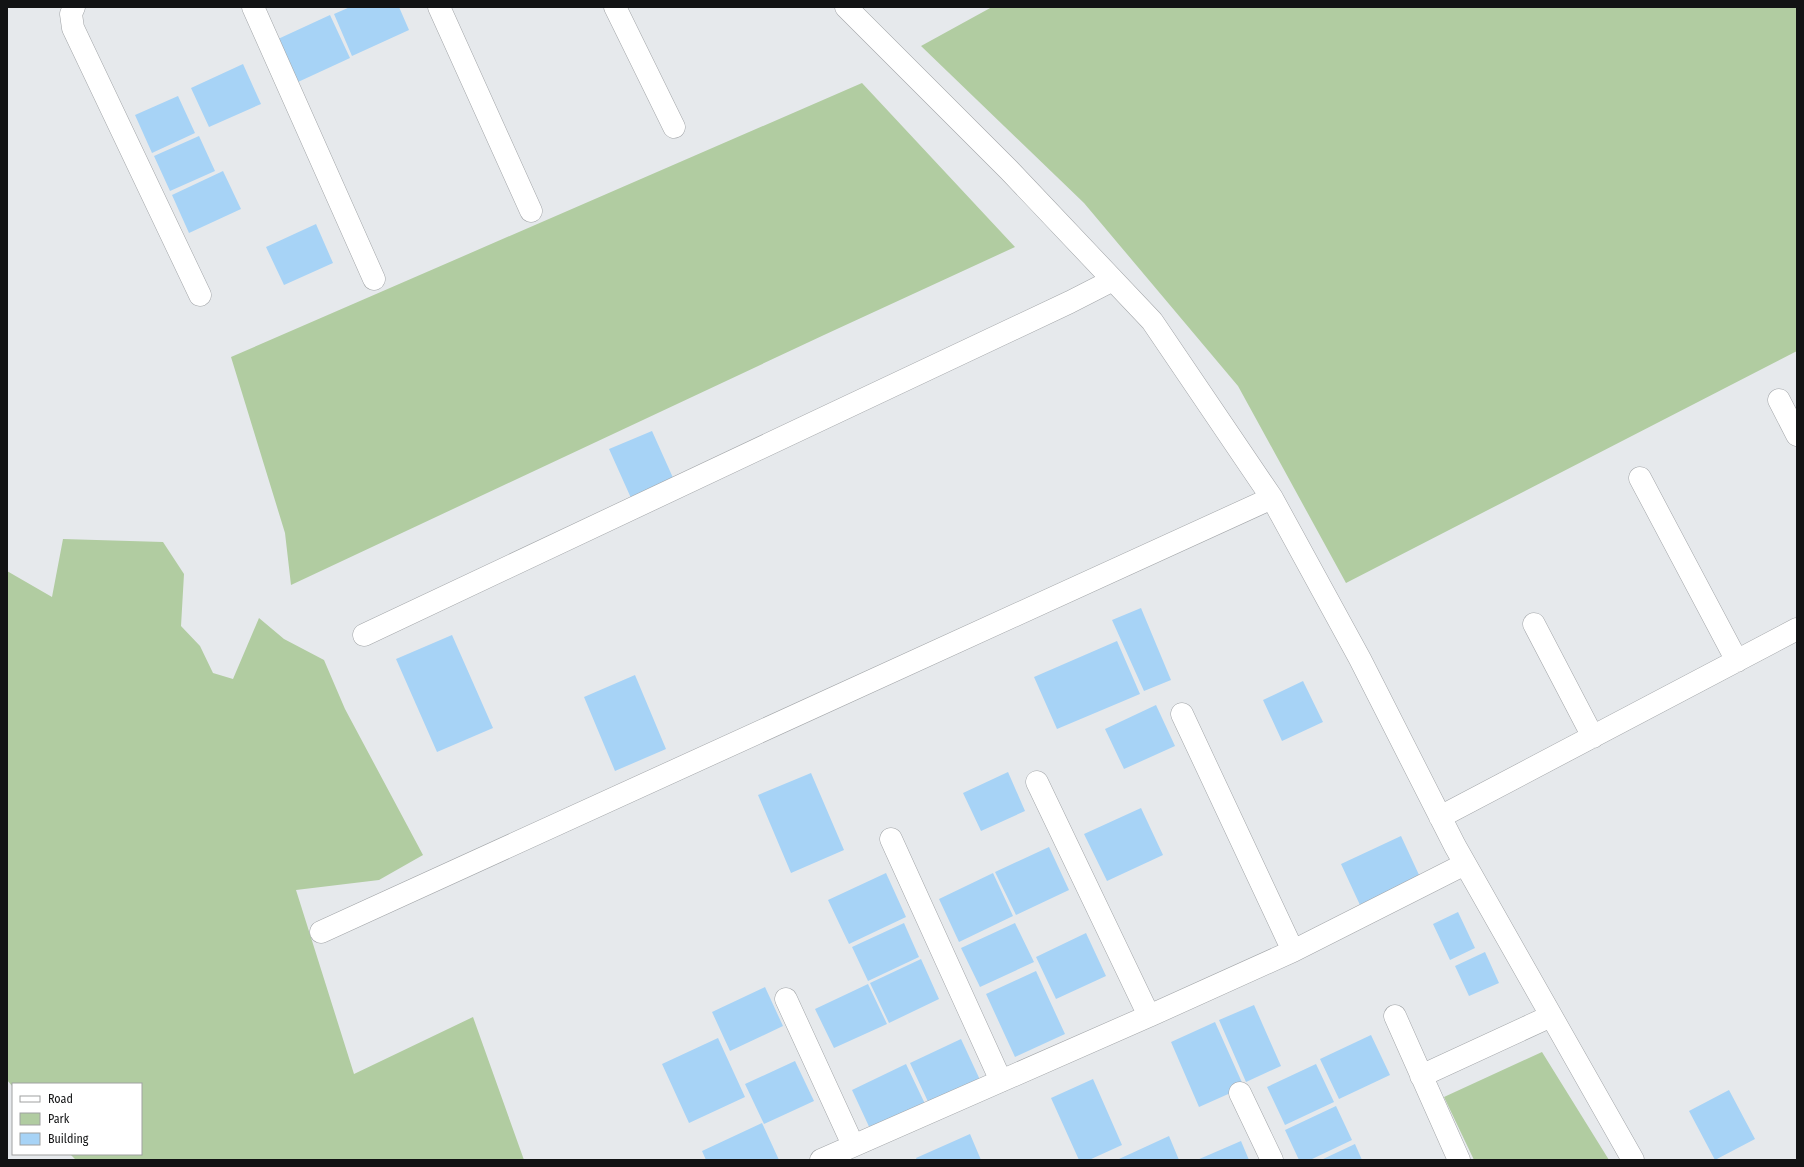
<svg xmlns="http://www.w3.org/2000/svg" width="1804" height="1167" font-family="'Fira Sans Condensed',sans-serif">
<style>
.green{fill:#b1cca1}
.building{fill:#a7d3f6}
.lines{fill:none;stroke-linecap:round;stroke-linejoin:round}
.minor-casing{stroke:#a2a5a8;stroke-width:23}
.minor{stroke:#fff;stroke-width:22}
</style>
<rect width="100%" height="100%" fill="#e6e9ec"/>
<path class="green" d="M992,7h805v344l-451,232 -108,-197 -154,-183 -163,-157z
M862,83l153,164 -191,88 -533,250 -6,-52 -54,-176z
M63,539l100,3 21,32 -3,52 19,20 13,27 20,6 26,-61 25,21 40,21 21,49 78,146 -44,25 -83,10 58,184 119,-57 51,143h-448l-6,-6h71v-70h-128v3l-6,-7v-509l45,26z
M1542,1052l67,108h-135l-30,-63z"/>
<path class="building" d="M350,7h49l10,23 -57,26 -18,-42z
M330,15l20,43 -52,24 -20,-43z
M243,64l18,40 -52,23 -18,-39z
M178,96l17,37 -43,20 -17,-38z
M199,136l16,35 -45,20 -16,-35z
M223,171l18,38 -52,24 -17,-38z
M316,224l17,39 -49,22 -18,-38z
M652,431l22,49 -43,18 -22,-49z
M1141,608l30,72 -27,11 -32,-71z
M452,635l41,93 -56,24 -41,-93z
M1117,641l23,53 -83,35 -23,-52z
M635,675l31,74 -51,22 -31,-74z
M1303,681l20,41 -41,19 -19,-41z
M1156,705l19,41 -51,23 -19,-40z
M1008,772l17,39 -44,20 -18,-38z
M811,773l33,77 -53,23 -33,-78z
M1141,808l22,47 -56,26 -23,-47z
M1401,836l19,41 -60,28 -19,-41z
M1049,847l20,43 -53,25 -21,-43z
M886,873l20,44 -57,27 -21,-44z
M993,873l20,43 -54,26 -20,-43z
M1458,912l17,36 -25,12 -17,-36z
M904,923l15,34 -51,24 -16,-34z
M1015,923l19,39 -54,25 -19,-39z
M1086,933l20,43 -50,23 -20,-42z
M1485,952l14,31 -30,13 -14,-30z
M921,959l18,40 -50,24 -19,-40z
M1036,971l29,63 -50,23 -29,-63z
M868,984l19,40 -53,24 -19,-39z
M765,987l18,39 -53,25 -18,-39z
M1254,1005l27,61 -35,16 -27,-62z
M1215,1022l29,65 -45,20 -28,-65z
M1371,1035l19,40 -51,24 -19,-40z
M718,1038l27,59 -56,26 -27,-59z
M961,1039l20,43 -51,24 -20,-43z
M795,1061l19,40 -50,23 -19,-40z
M906,1064l21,44 -55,25 -20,-43z
M1316,1064l18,38 -49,23 -18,-38z
M1093,1079l29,66 -33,15h-10l-28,-62z
M1729,1090l26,49 -40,21 -26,-49z
M1336,1106l16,34 -42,20h-11l-14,-30z
M762,1123l17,37h-73l-4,-9z
M970,1134l11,26h-64l-1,-2z
M1169,1136l10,24h-60v-1z
M1241,1141l8,19h-52z
M1355,1144l7,16h-41z"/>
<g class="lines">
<g class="minor-casing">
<path id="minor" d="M74,7l-3,7 2,14 127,267
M253,7l121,272
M439,7l92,204
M615,7l59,120
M846,7l163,163 143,151 120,177 88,161 95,187 178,314
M1779,400l18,35
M1640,478l97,183
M1534,624l59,113
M364,635l706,-333 43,-22
M1182,714l111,237 172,-87
M1037,782l112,234 144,-65
M1440,817l357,-188
M891,839l110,242
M321,932l951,-434
M786,999l67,146
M1395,1016l64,144
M1421,1076l130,-60
M1240,1093l32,67
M821,1160l328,-144"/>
</g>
<use href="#minor" class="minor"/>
</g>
<rect width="1804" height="1167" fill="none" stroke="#121314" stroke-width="16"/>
<rect x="12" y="1083" width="130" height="72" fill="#ffffff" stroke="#a0a1a1"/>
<rect x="20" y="1096" width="20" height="6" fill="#ffffff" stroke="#a0a1a1"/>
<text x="48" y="1103" font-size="12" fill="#121314">Road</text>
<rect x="20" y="1113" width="20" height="12" fill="#b1cca1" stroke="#a0a1a1"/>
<text x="48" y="1123" font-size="12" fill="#121314">Park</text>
<rect x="20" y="1133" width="20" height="12" fill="#a7d3f6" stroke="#a0a1a1"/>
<text x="48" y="1143" font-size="12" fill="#121314">Building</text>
</svg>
